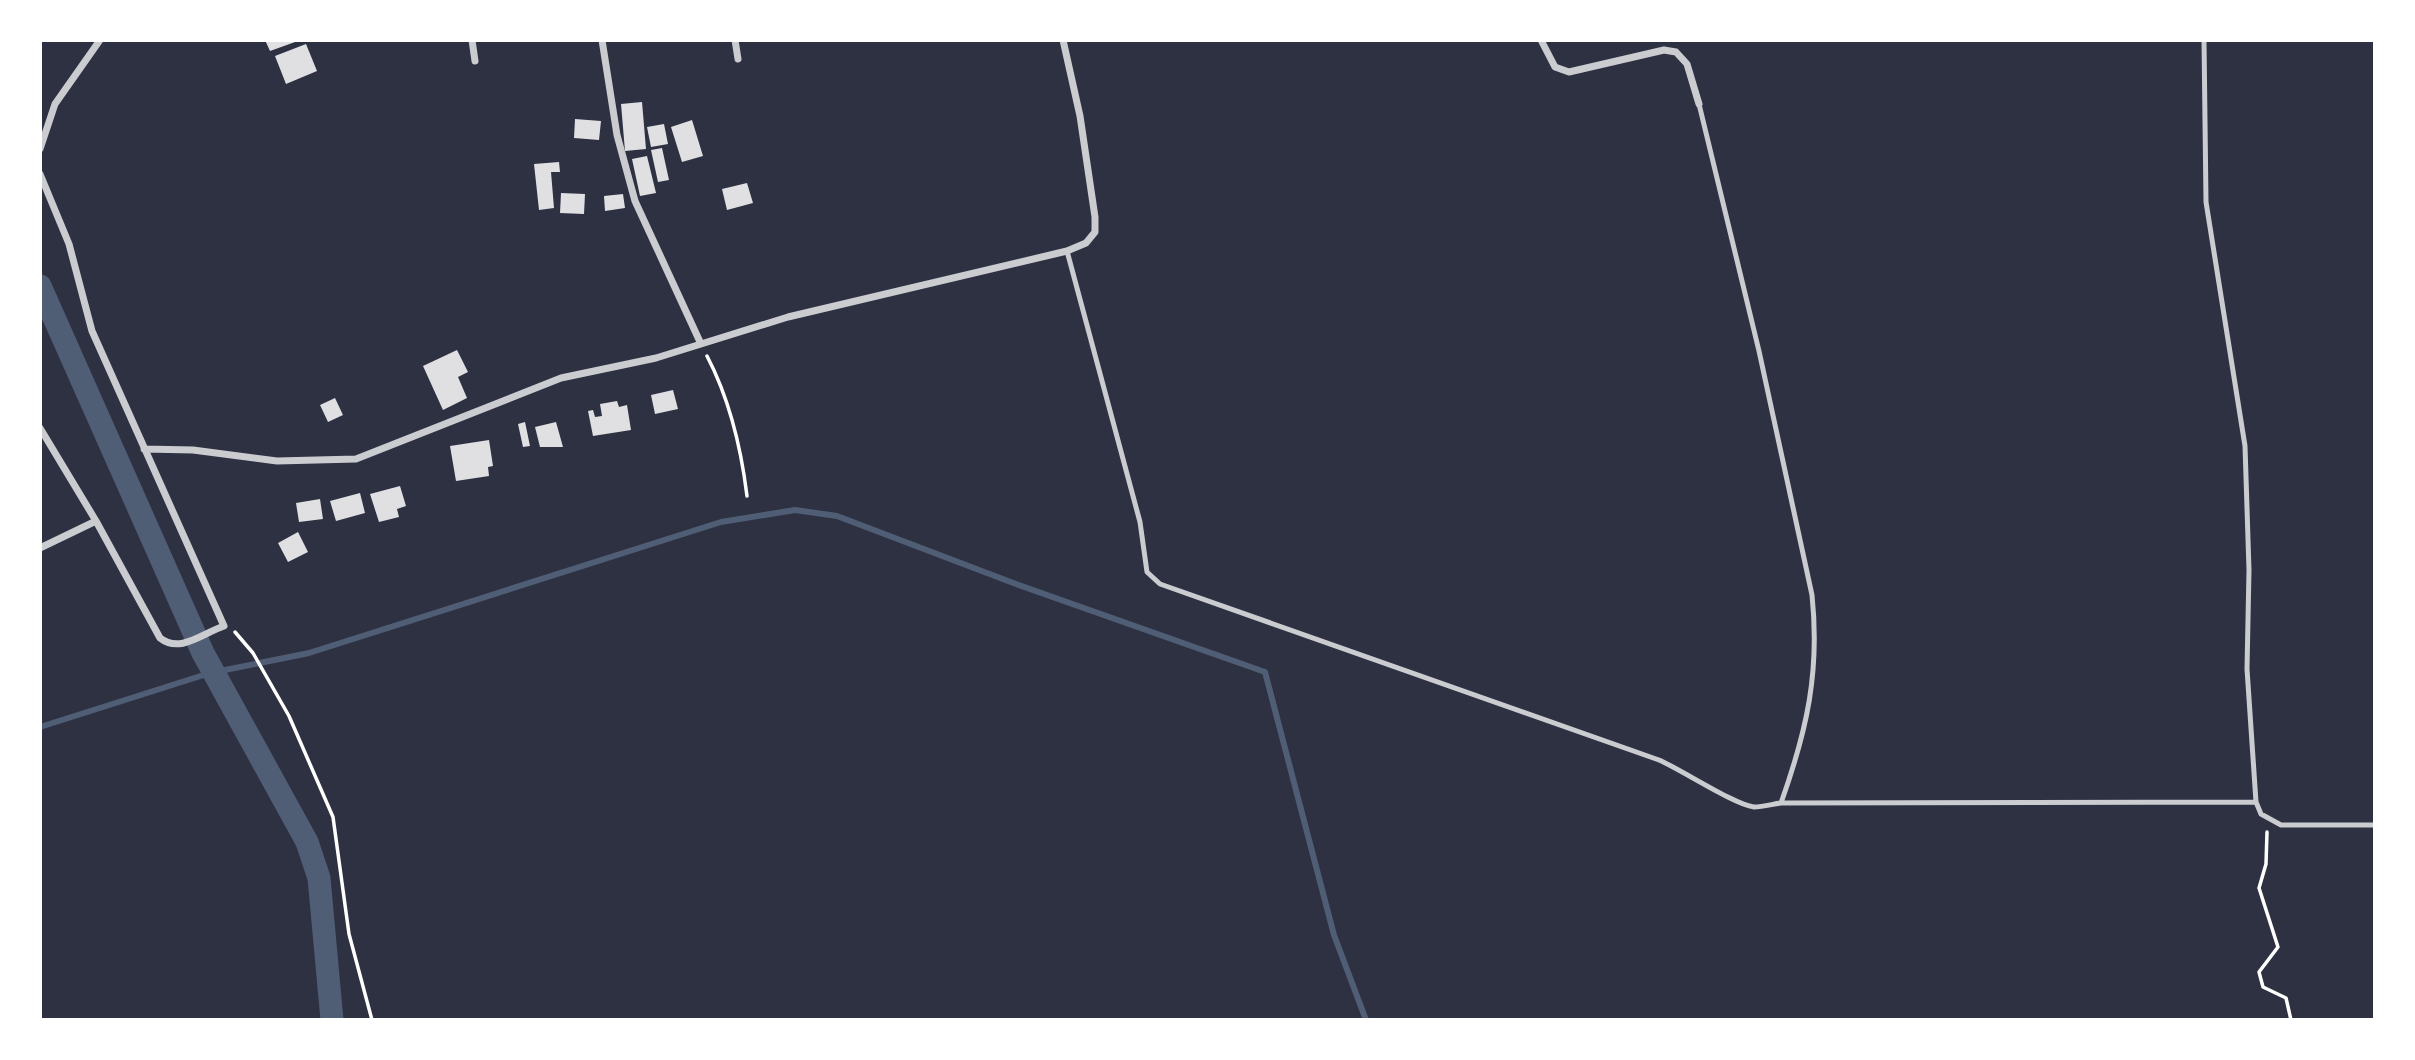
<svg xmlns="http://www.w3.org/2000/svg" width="2415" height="1060" font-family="'Fira Sans',sans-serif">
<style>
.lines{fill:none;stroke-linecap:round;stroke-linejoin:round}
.stream{stroke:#4f5d75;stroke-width:6}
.canal{stroke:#4f5d75;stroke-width:23}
.building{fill:#e0e0e3}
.path{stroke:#fff;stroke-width:3.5}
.service{stroke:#caccd0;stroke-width:5}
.minor{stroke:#caccd0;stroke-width:7}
</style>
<rect width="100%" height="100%" fill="#2d3142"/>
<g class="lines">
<path class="stream" d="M40,727l170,-54 99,-20 412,-131 74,-12 42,6 179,68 249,88 69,263 32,85"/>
<path class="canal" d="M40,286l163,367 104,189 12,36 13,142"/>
</g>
<path class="building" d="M265,40h33v1l-28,10z
M306,44l11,27 -31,13 -11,-28z
M642,102l4,47 -21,2 -4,-47z
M575,119l26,2 -2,19 -25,-2z
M692,120l11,36 -21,6 -11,-35z
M664,124l4,20 -17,3 -4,-20z
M662,148l7,32 -11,2 -7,-32z
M647,156l9,37 -16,3 -8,-37z
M559,162l1,10h-9l3,36 -15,2 -5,-46z
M747,183l6,20 -26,7 -5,-21z
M561,193l24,1 -1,20 -24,-1z
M623,194l2,14 -20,3 -1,-15z
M457,350l11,22 -10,5 9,21 -24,12 -20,-44z
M673,390l5,19 -23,5 -4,-19z
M335,398l8,17 -15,7 -8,-17z
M617,401l2,6 8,-2 4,25 -38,6 -5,-25 5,-1 2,7 7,-1 -2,-12z
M525,422l5,24 -7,1 -5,-23z
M556,422l7,25h-23l-5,-20z
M489,440l4,26 -5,1 1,9 -33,5 -6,-35z
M400,486l6,20 -9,3 2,8 -20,5 -9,-28z
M360,493l5,20 -29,8 -6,-20z
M320,499l3,20 -24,3 -3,-19z
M298,532l10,20 -20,10 -10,-19z"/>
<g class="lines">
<path class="path" d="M707,356c23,44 34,91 40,140
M235,632l18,21 36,63 44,101 16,117 23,86
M2267,832l-1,32 -7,24 19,59 -19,25 4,15 23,11 5,22"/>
<path class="service" d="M2204,40l2,162 39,244 4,124 -2,99 9,133 5,12 20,11h94
M1699,104l60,247 53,244c8,77 -5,135 -31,208
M1067,251l73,271 7,50 13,12 499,176c23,10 76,45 95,47 9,0 19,-3 27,-4l475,-1"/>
<path class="minor" d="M472,40l3,21
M602,40l15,95 18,66 66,143
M735,40l3,19
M1541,40l14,27 14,5 95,-22 12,2 11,12 12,40
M40,149l15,-45 45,-64
M40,174l29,70 23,87 132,295c-21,7 -44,28 -64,12l-64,-117 -56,-93
M144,449l49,1 84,11 79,-2 205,-81 95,-20 132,-41 279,-66 19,-8 9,-11v-15l-15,-101 -17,-76
M40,548l56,-27"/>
</g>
<rect width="2415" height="1060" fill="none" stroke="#ffffff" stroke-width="84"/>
</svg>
